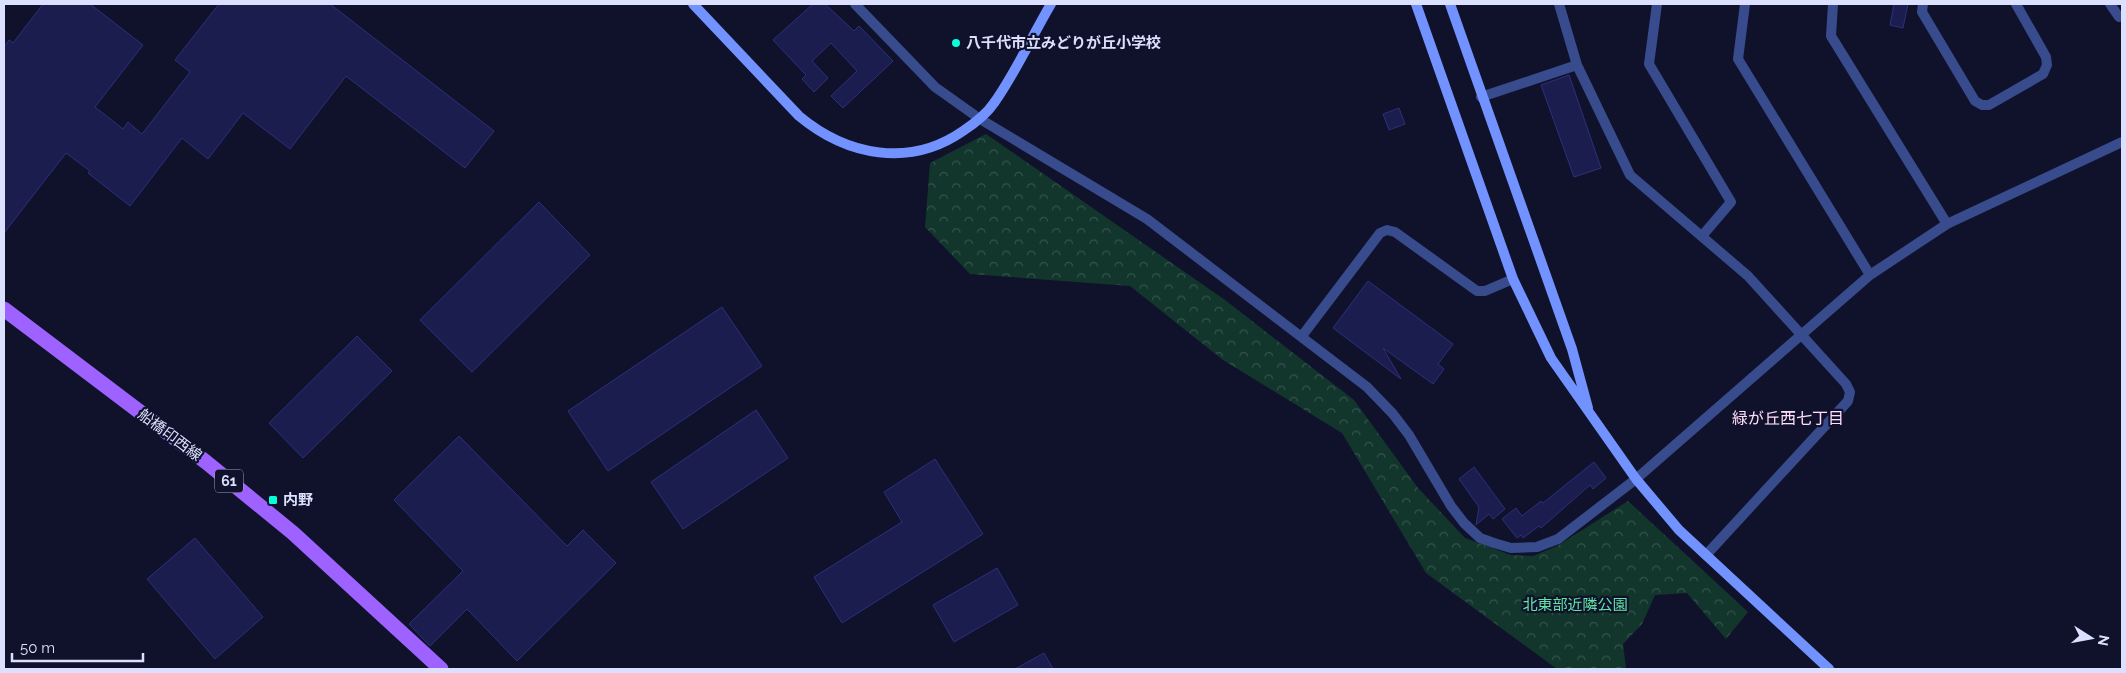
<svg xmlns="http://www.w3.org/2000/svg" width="2126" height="673" font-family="Raleway,'Noto Sans JP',sans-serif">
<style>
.park{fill:url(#park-crowns)}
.building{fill:#1b1d4e;stroke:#2c307b}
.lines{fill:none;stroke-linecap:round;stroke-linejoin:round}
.street{stroke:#384b8d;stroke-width:10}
.secondary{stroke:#7292ff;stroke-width:10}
.primary{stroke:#9d62ff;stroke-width:15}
.poi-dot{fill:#07ffd9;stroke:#10122c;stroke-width:2}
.labels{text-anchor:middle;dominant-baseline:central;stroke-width:4.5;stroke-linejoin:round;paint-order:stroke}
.shield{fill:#10122c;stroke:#9ea2c0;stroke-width:1}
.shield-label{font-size:14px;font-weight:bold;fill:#dbe0ff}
.poi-label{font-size:15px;font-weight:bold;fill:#dbe0ff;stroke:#10122c;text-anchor:start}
.street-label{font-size:15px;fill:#dbe0ff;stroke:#10122c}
.park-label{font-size:15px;fill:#5fe7a3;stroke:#10122c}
.neighbourhood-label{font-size:16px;fill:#ffddfb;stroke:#10122c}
</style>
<defs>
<pattern id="park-crowns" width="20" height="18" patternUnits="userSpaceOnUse" patternTransform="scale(1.25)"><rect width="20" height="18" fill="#12362c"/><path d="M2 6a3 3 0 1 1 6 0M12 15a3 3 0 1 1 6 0" fill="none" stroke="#34534c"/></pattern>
</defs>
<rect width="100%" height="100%" fill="#10122c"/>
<path class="park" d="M986,134l239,166 129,100 64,88 47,50 46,17 22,1 24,-10 71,-45 120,111 -22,27 -39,-46 -32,2 -13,29 -19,20 3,25h-69l-131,-96 -84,-140 -119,-73 -93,-74 -160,-12 -45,-47 5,-64z"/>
<path class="building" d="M43,4h47l53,41 -48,62 28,22 5,-7 14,12 48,-62 -15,-12 44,-56h111l164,127 -29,37 -119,-92 -56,73 -47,-36 -35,46 -26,-21 -52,68 -42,-33 2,-2 -24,-18 -62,80v-186l5,-7 4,3z
M813,4h12l29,27 5,-5 34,35 -50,47 -12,-12 26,-25 -26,-28 -19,18 16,17 -14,14 -12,-13 4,-4 -33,-35z
M1894,4h14l-5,24 -13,-3z
M1569,75l32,93 -27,9 -33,-92z
M1399,108l6,16 -16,6 -6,-16z
M539,202l51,53 -118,117 -52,-52z
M1368,281l85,63 -15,20 6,5 -11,15 -50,-36 18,31 -68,-51z
M722,307l40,59 -154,105 -40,-60z
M357,336l35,35 -89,87 -34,-35z
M756,410l32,48 -105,71 -32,-47z
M459,436l108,110 16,-16 33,33 -99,98 -50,-52 -37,37 -21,-22 54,-53 -69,-71z
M935,459l48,75 -141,89 -28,-46 88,-55 -18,-30z
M1594,462l12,16 -13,11 -3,-4 -49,43 -2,-2 -16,12 -2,-3 -4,3 -15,-19 14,-11 6,8 19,-15 2,2z
M1474,467l31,42 -12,10 -4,-5 -13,11 3,-18 -20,-28z
M195,538l68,79 -48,42 -68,-80z
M997,568l21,37 -64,37 -21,-37z
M1044,653l9,16h-38z"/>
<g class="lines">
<path class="street" d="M855,4l80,83 45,32 167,100 220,168 26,27 16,21 42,71 13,17 16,15 14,5 17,5 26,-1 21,-8 78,-60 234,-204 77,-51 175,-82
M1559,4l18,61 53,110 118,101 98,108 4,8 -2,9 -142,154
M1657,4l-8,60 82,138 -29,34
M1745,4l-7,55 132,216
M1833,4l-2,32 116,188
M1923,4l-1,8 53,89 7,4h7l54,-31 4,-9 -1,-8 -30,-53
M2110,4l9,13
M1481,97l96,-32
M1302,336l78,-103 7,-3 8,2 82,59h8l28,-12"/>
<path class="secondary" d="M693,4l106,112c48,40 111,52 164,15 12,-8 23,-16 31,-28 22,-31 38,-67 57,-99
M1416,4l97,275 38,79 85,121 43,51 150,139
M1450,4l122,345 16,59"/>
<path class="primary" d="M4,309l202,153 87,71 148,136"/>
</g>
<g class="poi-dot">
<circle cx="956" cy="43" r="5"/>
<rect x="268" y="495" width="10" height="10" rx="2.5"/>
</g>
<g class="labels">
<rect class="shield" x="215" y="469.5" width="28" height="23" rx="4"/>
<g class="shield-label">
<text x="229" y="481">61</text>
</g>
<g class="poi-label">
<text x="966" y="43">八千代市立みどりが丘小学校</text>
<text x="283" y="500">内野</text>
</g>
<g class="street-label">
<text transform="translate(170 435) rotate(37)">船橋印西線</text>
</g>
<g class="park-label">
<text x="1575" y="605">北東部近隣公園</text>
</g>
<g class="neighbourhood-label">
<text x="1788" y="418">緑が丘西七丁目</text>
</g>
</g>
<rect width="2126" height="673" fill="none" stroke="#dbe0ff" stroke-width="10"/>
<g transform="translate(2091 638) rotate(101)" stroke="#10122c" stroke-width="4" paint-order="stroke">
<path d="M0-4L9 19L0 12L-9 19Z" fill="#dbe0ff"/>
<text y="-8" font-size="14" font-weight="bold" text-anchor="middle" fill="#dbe0ff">N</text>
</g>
<path d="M12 653v8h131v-8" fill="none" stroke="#dbe0ff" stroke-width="2.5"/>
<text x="20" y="653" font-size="15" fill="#dbe0ff" stroke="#10122c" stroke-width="4" paint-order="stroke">50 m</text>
</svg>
